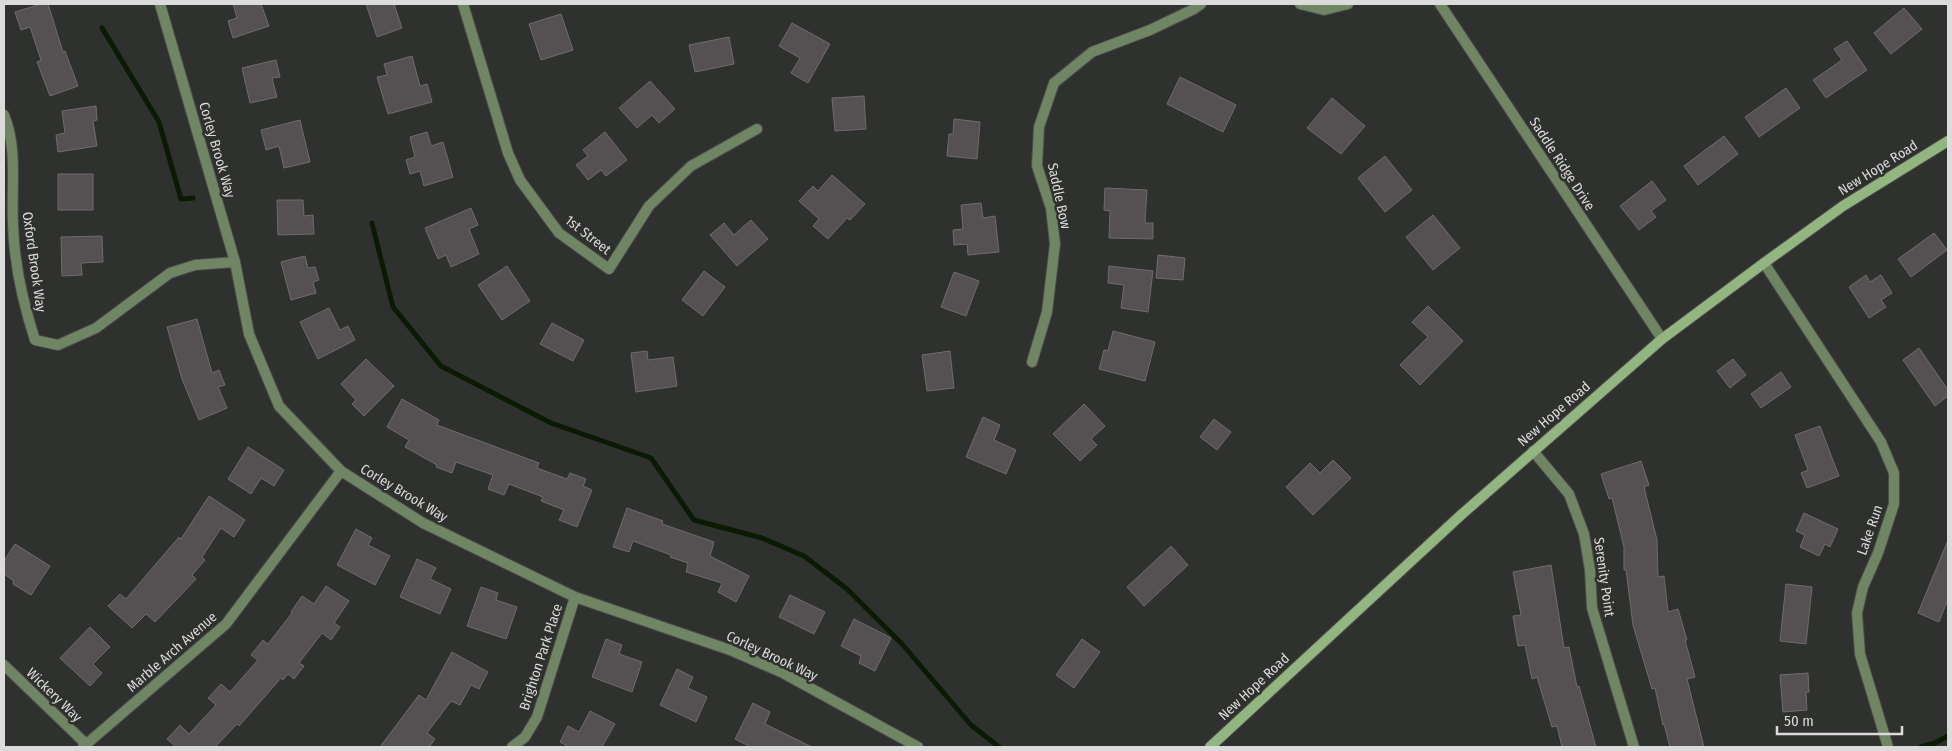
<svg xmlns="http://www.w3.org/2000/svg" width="1952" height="751" font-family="'Fira Sans Condensed',sans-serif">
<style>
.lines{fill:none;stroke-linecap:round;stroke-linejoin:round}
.stream{stroke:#0b1a03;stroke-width:5}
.building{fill:#555152;stroke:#706c6c}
.street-casing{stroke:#4a4c4a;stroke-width:12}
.secondary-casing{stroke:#4a4c4a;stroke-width:12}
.street{stroke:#708564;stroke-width:10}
.secondary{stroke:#93b580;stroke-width:10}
.labels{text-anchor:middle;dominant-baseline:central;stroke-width:5;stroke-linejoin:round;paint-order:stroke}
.street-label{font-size:14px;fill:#dadbda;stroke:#2f312e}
</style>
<rect width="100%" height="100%" fill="#2f312e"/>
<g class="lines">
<path class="stream" d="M102,28l57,94 22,77 12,-1
M372,223l21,84 48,59 110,57 100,35 43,62 68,18 42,18 43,33 55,55 69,81 28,22
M1921,747l14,-4 13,-7"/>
</g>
<path class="building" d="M41,4h7l15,48 2,-1 13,35 -28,10 -13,-34 4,-2 -11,-33 -9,3 -6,-18z
M233,4h28l8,22 -36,12 -5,-17 9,-3z
M366,4h28l8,24 -25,9z
M1904,8l18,21 -31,25 -17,-21z
M561,14l12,36 -32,10 -12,-36z
M792,23l38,21 -22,39 -17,-10 9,-15 -21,-12z
M729,37l5,27 -39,8 -6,-27z
M1847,41l20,29 -41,28 -13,-18 29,-20 -8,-11z
M412,56l8,30 7,-2 5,18 -44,12 -11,-37 10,-2 -3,-11z
M276,60l4,17 -8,1 5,19 -27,6 -8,-35z
M1180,77l56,28 -13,27 -56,-28z
M650,81l25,28 -16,14 -7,-8 -15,13 -18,-20z
M1786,88l14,20 -41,29 -14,-20z
M864,96l2,33 -31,2 -3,-33z
M1332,98l33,28 -24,28 -34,-26z
M96,106l1,14 -4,1 4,25 -39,6 -2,-17 9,-2 -3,-22z
M954,119l26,3 -3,37 -30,-3 2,-22h4z
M300,120l10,42 -26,6 -5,-22 -13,4 -5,-20z
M427,132l4,14 12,-4 10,35 -29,9 -4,-15 -10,3 -4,-14 9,-3 -5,-20z
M605,132l22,28 -21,16 -5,-6 -13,10 -12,-15 12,-9 -5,-6z
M1724,136l14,18 -40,31 -14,-19z
M1385,156l27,34 -27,22 -27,-34z
M58,174h35v36h-35z
M832,175l33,29 -15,16 -3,-2 -19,21 -15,-13 6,-7 -20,-18 14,-15 5,5z
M1652,181l14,19 -15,11 5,6 -17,13 -19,-24z
M1105,188l42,2 -2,33h8v16l-44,-1 1,-27 -6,-1z
M277,200h26l1,16 9,-1 1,19 -36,1z
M981,203l2,15 12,-2 4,36 -31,3 -1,-11 -13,1 -1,-15 10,-1 -2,-24z
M471,208l7,17 -9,4 10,25 -28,13 -5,-12 -8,4 -13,-31z
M1433,215l27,33 -27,22 -27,-33z
M751,220l17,19 -31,27 -27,-31 14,-12 10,12z
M1934,233l13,17 -36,27 -13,-18z
M102,236l1,26 -22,1 1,12 -20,1 -1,-39z
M1158,255l27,3 -2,22 -27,-2z
M305,256l3,12 7,-1 4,13 -6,2 3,11 -25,7 -10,-38z
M507,266l23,35 -28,19 -24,-35z
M1109,266l44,5 -5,41 -27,-4 3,-23 -16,-2z
M704,271l21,16 -22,29 -21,-16z
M954,272l25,9 -13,35 -25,-9z
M1866,275l4,7 11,-7 11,18 -11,7 5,7 -17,11 -20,-31z
M1428,306l35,35 -43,44 -20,-20 28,-28 -16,-15z
M329,308l11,22 8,-4 7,14 -37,19 -18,-37z
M197,319l15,54 7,-3 6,15 -7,2 9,21 -28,12 -17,-41 -15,-52z
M552,323l32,17 -11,21 -33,-17z
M1113,331l42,11 -10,39 -46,-12 5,-19 4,1z
M1919,348l29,42v6l-13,10 -32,-46z
M647,351l1,9 25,-3 4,29 -41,6 -5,-39z
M950,351l4,37 -27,3 -5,-36z
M366,359l28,27 -30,30 -12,-12 4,-4 -15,-16z
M1733,359l13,16 -16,13 -13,-17z
M1781,372l10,15 -30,21 -10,-14z
M402,399l37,21 -2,5 102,38 -2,5 30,11 3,-6 16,6 -3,7 9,4 -15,37 -18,-7 5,-10 -23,-9 2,-4 -34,-13 -5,11 -16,-6 5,-14 -37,-13 -4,11 -16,-6 1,-2 -32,-18 4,-7 -22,-13z
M1084,404l21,22 -14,13 6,6 -17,16 -27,-27z
M983,417l17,8 -6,15 22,10 -10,24 -40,-17z
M1214,419l17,13 -14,18 -17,-13z
M1820,426l19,50 -32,12 -6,-15 7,-3 -13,-35z
M248,447l36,23 -10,16 -13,-8 -10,16 -23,-15z
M1333,460l18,18 -38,37 -27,-28 24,-24 10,10z
M1641,461l8,24 -5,2 13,53 1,37 6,-1 4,36 10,-3 9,31h-2l10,37 -8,2 17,68h-34l-6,-23 -1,1 -8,-37 -3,1 -19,-64 -7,-55h-2v-23l-12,-49 -3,1 -8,-25z
M209,496l36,24 -11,17 -13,-9 -19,29 3,3 -13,15 4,4 -41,43 -9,-8 -14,14 -24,-22 12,-12 6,5 53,-62 2,2z
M627,508l36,13 -1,3 52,18 -4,14 39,20 -13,26 -18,-10 4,-9 -36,-11 2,-9 -18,-6 1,-2 -38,-14 -4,11 -16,-5z
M1804,513l34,16 -8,18 -5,-3 -6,12 -19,-9 5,-12 -9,-4z
M356,529l16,9 -4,7 22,11 -15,29 -38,-20z
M1948,540v59l-9,23 -21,-9z
M15,544l35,22 -19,29 -18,-11 1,-3 -10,-7v-13z
M1171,546l17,19 -44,41 -17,-19z
M417,559l19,9 -6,11 21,10 -11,25 -40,-17z
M1551,565l13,83 5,-1 8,40 2,-1 17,61h-34l-5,-21 -5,1 -15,-50 -5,2 -7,-34 -7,1 -5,-30 8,-1 -8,-43z
M1786,584l26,3 -6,57 -26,-3z
M326,586l23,15 -15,22 6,4 -9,13 -9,-7 -23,30 5,3 -10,13 -6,-5 -5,6 -2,-2 -42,48 -2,-2 -22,23h-39l-9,-8 13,-14 9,9 27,-29 -8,-7 13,-14 9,8 28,-32 -7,-5 12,-15 5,4 24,-31 -1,-1 11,-16 12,8z
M481,587l17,6 -2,7 21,7 -11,32 -39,-13z
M790,595l35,17 -11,22 -35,-17z
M854,619l37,19 -16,33 -16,-8 2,-7 -20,-10z
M90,627l20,20 -17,17 9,9 -12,13 -30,-28z
M606,639l16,6 -3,9 23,8 -10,30 -40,-15z
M1082,639l18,13 -26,36 -18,-13z
M452,652l36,20 -9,17 -8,-4 -11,20 -9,-4 -24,32 8,6 -6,8h-49l39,-52 7,5z
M677,669l16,8 -5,11 19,9 -11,25 -36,-17z
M1808,673l1,19h-3l1,18 -24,2 -3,-37z
M753,703l17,9 -5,12 47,23h-61l-16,-8z
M590,711l25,13 -13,23h-33l-9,-5 8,-16 11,6z"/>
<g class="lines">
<g class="street-casing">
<path id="street" d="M160,4l75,258 14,72 30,72 62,65 82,52 152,74 155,53 53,23 135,74
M463,4l45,149 12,27 39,53 50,36 40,-63 42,-40 66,-37
M1300,4l24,6 24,-6
M1440,4l222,335
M4,115c14,33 7,74 9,109 1,39 10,79 22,116l23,5 38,-17 74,-55 25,-8 40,-3
M1764,263l117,179 13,31v31l-16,49 -15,34 -6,26 3,41 28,93
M1032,362l15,-50 8,-68 -4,-36 -14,-42 2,-39 15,-44 38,-31 58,-22 44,-21 7,-5
M1533,451l36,43 15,40 6,36 2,38 42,139
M4,665l82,79
M83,747l143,-123 115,-153
M512,747l13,-10 12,-20 38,-120"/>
</g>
<g class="secondary-casing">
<path id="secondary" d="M1210,747l251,-232 201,-176 102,-76 79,-57 105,-65"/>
</g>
<use href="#street" class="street"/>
<use href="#secondary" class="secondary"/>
</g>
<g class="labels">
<g class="street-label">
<text transform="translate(217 150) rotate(74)">Corley Brook Way</text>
<text transform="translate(1562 164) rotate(57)">Saddle Ridge Drive</text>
<text transform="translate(1878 168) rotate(-32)">New Hope Road</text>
<text transform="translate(1059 196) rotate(78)">Saddle Bow</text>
<text transform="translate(588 235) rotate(38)">1st Street</text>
<text transform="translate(34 262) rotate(82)">Oxford Brook Way</text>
<text transform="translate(1554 414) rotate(-41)">New Hope Road</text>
<text transform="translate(404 493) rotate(31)">Corley Brook Way</text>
<text transform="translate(1870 530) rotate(-71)">Lake Run</text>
<text transform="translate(1604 577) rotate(82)">Serenity Point</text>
<text transform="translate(172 652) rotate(-41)">Marble Arch Avenue</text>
<text transform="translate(772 656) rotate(25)">Corley Brook Way</text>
<text transform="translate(541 657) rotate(-72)">Brighton Park Place</text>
<text transform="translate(1254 687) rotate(-43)">New Hope Road</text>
<text transform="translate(54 695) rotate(44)">Wickery Way</text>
</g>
</g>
<rect width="1952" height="751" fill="none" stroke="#dadbda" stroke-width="10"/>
<path d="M1777 726v8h125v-8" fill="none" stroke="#dadbda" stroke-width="2.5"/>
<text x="1784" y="726" font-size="15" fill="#dadbda" stroke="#2f312e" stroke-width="4" paint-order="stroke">50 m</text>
</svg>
